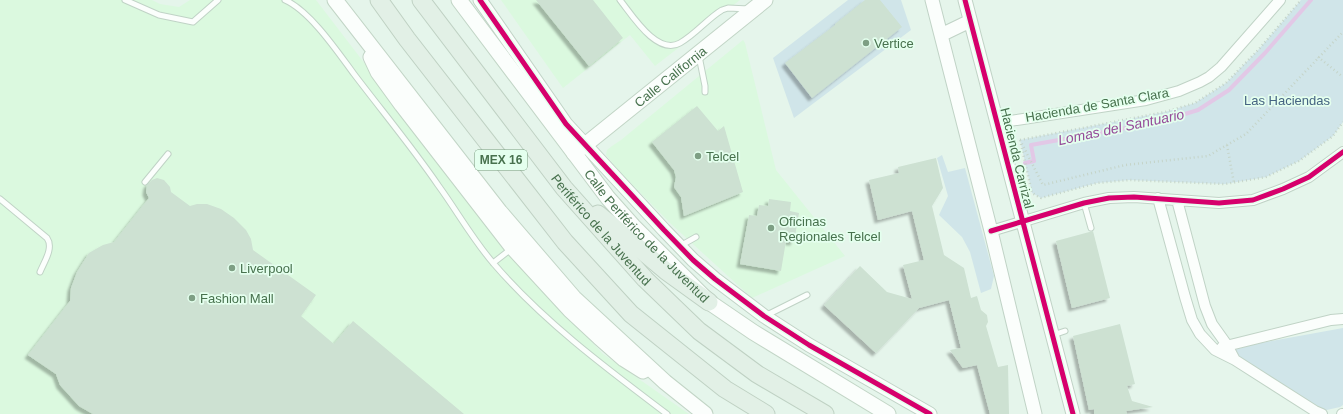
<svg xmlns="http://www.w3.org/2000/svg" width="1343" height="414" font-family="Helvetica,sans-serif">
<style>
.commercial{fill:#dbf9df}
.green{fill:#d0e5e9}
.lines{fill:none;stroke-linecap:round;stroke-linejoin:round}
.stream{stroke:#e2c8e6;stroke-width:4}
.building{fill:#cde1d2;filter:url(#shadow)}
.service-casing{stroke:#c0d3c6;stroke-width:7}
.minor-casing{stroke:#c0d3c6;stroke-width:12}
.tertiary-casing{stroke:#c0d3c6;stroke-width:15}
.secondary-casing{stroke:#c2d5c6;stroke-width:17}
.trunk-casing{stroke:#bfd1c3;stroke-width:19}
.path{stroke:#c5d4c8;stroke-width:2.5;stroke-dasharray:1 3;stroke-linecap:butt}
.service{stroke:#fbfefc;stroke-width:5}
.minor{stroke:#fbfefc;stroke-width:10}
.tertiary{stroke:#fbfefc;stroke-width:13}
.secondary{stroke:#fbfefc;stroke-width:15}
.trunk{stroke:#e2f0e6;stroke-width:17}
.cycleway-casing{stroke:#e4ffee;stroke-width:8}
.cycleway{stroke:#d6006c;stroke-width:5}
.poi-dot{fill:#7e9f84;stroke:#e4ffee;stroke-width:1.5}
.labels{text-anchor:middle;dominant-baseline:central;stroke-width:3.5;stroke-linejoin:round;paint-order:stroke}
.shield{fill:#e4ffee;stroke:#769c7d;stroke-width:1}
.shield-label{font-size:12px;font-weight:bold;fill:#47714d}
.poi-label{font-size:13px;fill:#47714d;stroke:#e4ffee;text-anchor:start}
.street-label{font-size:13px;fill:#47714d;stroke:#e4ffee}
.park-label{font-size:13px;fill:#456482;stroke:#e4ffee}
.water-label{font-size:14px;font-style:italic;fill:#954a99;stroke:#e4ffee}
</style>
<defs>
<filter id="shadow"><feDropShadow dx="-3.5" dy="3.5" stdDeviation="1" flood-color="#0004"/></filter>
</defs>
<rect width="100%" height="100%" fill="#e5f5eb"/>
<path class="commercial" d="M0,0h152l8,4 19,3 11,-7h126l207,270 80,84 86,60h-689z
M501,0h239l-85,66 -25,-31 -67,53z
M743,40l2,3 31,127 69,86 -93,42 -81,-74 -52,-53 -13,-16 1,-5 5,-4 9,-6z"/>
<path class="green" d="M848,0h53l10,30 -117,88 -21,-60z
M1301,0h42v122l-10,14 -34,25 -33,16 -41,7 -96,-4 -32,3 -56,15 -9,-5 -12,-53 145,-28 30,-9 31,-20 33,-34z
M942,155l6,17 17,-4 29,108 -3,13 -10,4 -11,-41 -8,-15 -23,-22 9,-19 -11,-38z
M1343,328v77l-3,2 -18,4 -94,-62z"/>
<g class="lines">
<path class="stream" d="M1025,163l9,-2 -3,-16 128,-23 39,-12 31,-20 36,-37 46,-53"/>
</g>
<path class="building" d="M536,0h57l30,38 -34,28z
M865,0h15l22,27 -90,71 -27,-35 50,-38v-1z
M697,106l21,25 6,-5 19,66 -59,24 -3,-19 -7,-10 2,-10 -2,-7 -22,-28z
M936,158l7,30 -11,18 12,49 20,13 7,30 6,-2 4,14 6,5 1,7 -2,4 12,41 10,-2 1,49h-19l-13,-49 -14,3 -13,-18 11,-2 -12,-48 -30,8 -43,45 -52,-48 36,-39 27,26 25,7 -9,-34 21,-5 -12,-49 -34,9 -9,-40 30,-7 -1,-6z
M157,178l7,2 6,7 1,5 19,14 7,-2h10l14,5 13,9 12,12 5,9 2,11 63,45 -15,21 33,28 19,-23 111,93h-371l-14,-8 -19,-21 -4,-11 -28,-19 42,-54 1,-13 6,-16 12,-19 14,-8 11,-3 35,-44 -3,-6 1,-7 5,-5z
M769,199l22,3 -1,9 9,2 -5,29 -8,-1 -5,30 -41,-7 9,-49 8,1 2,-11 9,1z
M1093,231l17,67 -38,10 -16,-67z
M1120,324l15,60 -8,2 5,15 21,6 -27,4 1,3h-33v-5l-5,1 -16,-74z"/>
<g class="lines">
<g class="service-casing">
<path id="service" d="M125,0l34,15 34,7 25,-22
M285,0c25,11 52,51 69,74 28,37 58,73 84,111 19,26 35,55 56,79 49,57 112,104 173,150
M620,0c12,15 37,56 60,43 16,-9 27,-24 42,-33l6,-2 21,1
M699,56l6,30v6
M145,182l23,-28
M0,199l47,39c7,10 -3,24 -7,34
M1084,203l7,25
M680,246l16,-9
M493,263l18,-14
M765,316l42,-21
M1053,335l12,-4"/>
</g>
<g class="minor-casing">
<path id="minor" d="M997,123l149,-23 33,-9 21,-9 9,-5 12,-10 59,-67
M1158,198l27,99 7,23 8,14 15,16 20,10 80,51 7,3
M1177,200l28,106 7,18 15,21 8,15
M991,231l93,-28 25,-5 25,-1 85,6 34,-3 30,-11 26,-12 34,-25
M1222,347l109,-27 12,-1
M1342,414h1"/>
</g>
<g class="tertiary-casing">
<path id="tertiary" d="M480,0l86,124 98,106 29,30 22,19 49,37 45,29 121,69
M932,0l59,231 44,183
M965,0l108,414
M941,35l29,-14"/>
</g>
<g class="secondary-casing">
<g id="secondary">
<path d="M335,0l165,212 74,86 91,84 40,32"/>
<path id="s1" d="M459,0l149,198 25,28 76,76 44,30 135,82"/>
<path d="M371,57l7,15 24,33 110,142 58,63 29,27 25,22 19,12"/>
<path id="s2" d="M574,153l11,-8 180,-145"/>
</g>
</g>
<g class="trunk-casing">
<g id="trunk">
<path d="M379,0l28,39 158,203 66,72 94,75 41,25"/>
<path id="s3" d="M421,0l143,188 81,91 54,52 58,43 68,40"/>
<path d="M598,214l68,57 43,31"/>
</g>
</g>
<path class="path" d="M1318,57l25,20
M1020,140l23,45 82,-20 83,-9 38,-22 97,-102
M1020,140l145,-28 30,-9 31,-20 33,-34 42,-49
M1021,144l11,49 9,5 56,-15 32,-3 96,4 41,-7 33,-16 34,-25 10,-14
M1227,145l7,38"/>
<use href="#service" class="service"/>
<use href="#minor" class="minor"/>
<use href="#tertiary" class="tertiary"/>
<use href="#secondary" class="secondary"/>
<use href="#trunk" class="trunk"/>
<g class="cycleway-casing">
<path id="cycleway" d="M480,0l86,124 98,106 29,30 22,19 49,37 45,29 121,69
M965,0l108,414
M991,231l93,-28 25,-5 25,-1 85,6 34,-3 30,-11 26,-12 34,-25"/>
</g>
<use href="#cycleway" class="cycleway"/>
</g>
<g class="poi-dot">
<circle cx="866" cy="43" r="4"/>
<circle cx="698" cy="156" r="4"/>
<circle cx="771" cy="228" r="4"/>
<circle cx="232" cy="268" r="4"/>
<circle cx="192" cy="298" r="4"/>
</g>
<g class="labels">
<rect class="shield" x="475" y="150" width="52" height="20" rx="3"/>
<g class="shield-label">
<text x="501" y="160">MEX 16</text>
</g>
<g class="poi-label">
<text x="874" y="43">Vertice</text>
<text x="706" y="156">Telcel</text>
<text x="779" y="221">Oficinas<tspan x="779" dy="15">Regionales Telcel</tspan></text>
<text x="240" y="268">Liverpool</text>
<text x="200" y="298">Fashion Mall</text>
</g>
<g class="street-label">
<text stroke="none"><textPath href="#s2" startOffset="123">Calle California</textPath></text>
<text transform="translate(1097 105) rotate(-10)">Hacienda de Santa Clara</text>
<text transform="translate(1017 158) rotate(76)">Hacienda Carrizal</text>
<text stroke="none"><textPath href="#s3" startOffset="292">Periférico de la Juventud</textPath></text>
<text stroke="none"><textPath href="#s1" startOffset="302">Calle Periférico de la Juventud</textPath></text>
</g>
<g class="park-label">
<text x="1287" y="100">Las Haciendas</text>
</g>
<g class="water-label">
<text transform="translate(1121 127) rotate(-12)">Lomas del Santuario</text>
</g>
</g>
</svg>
